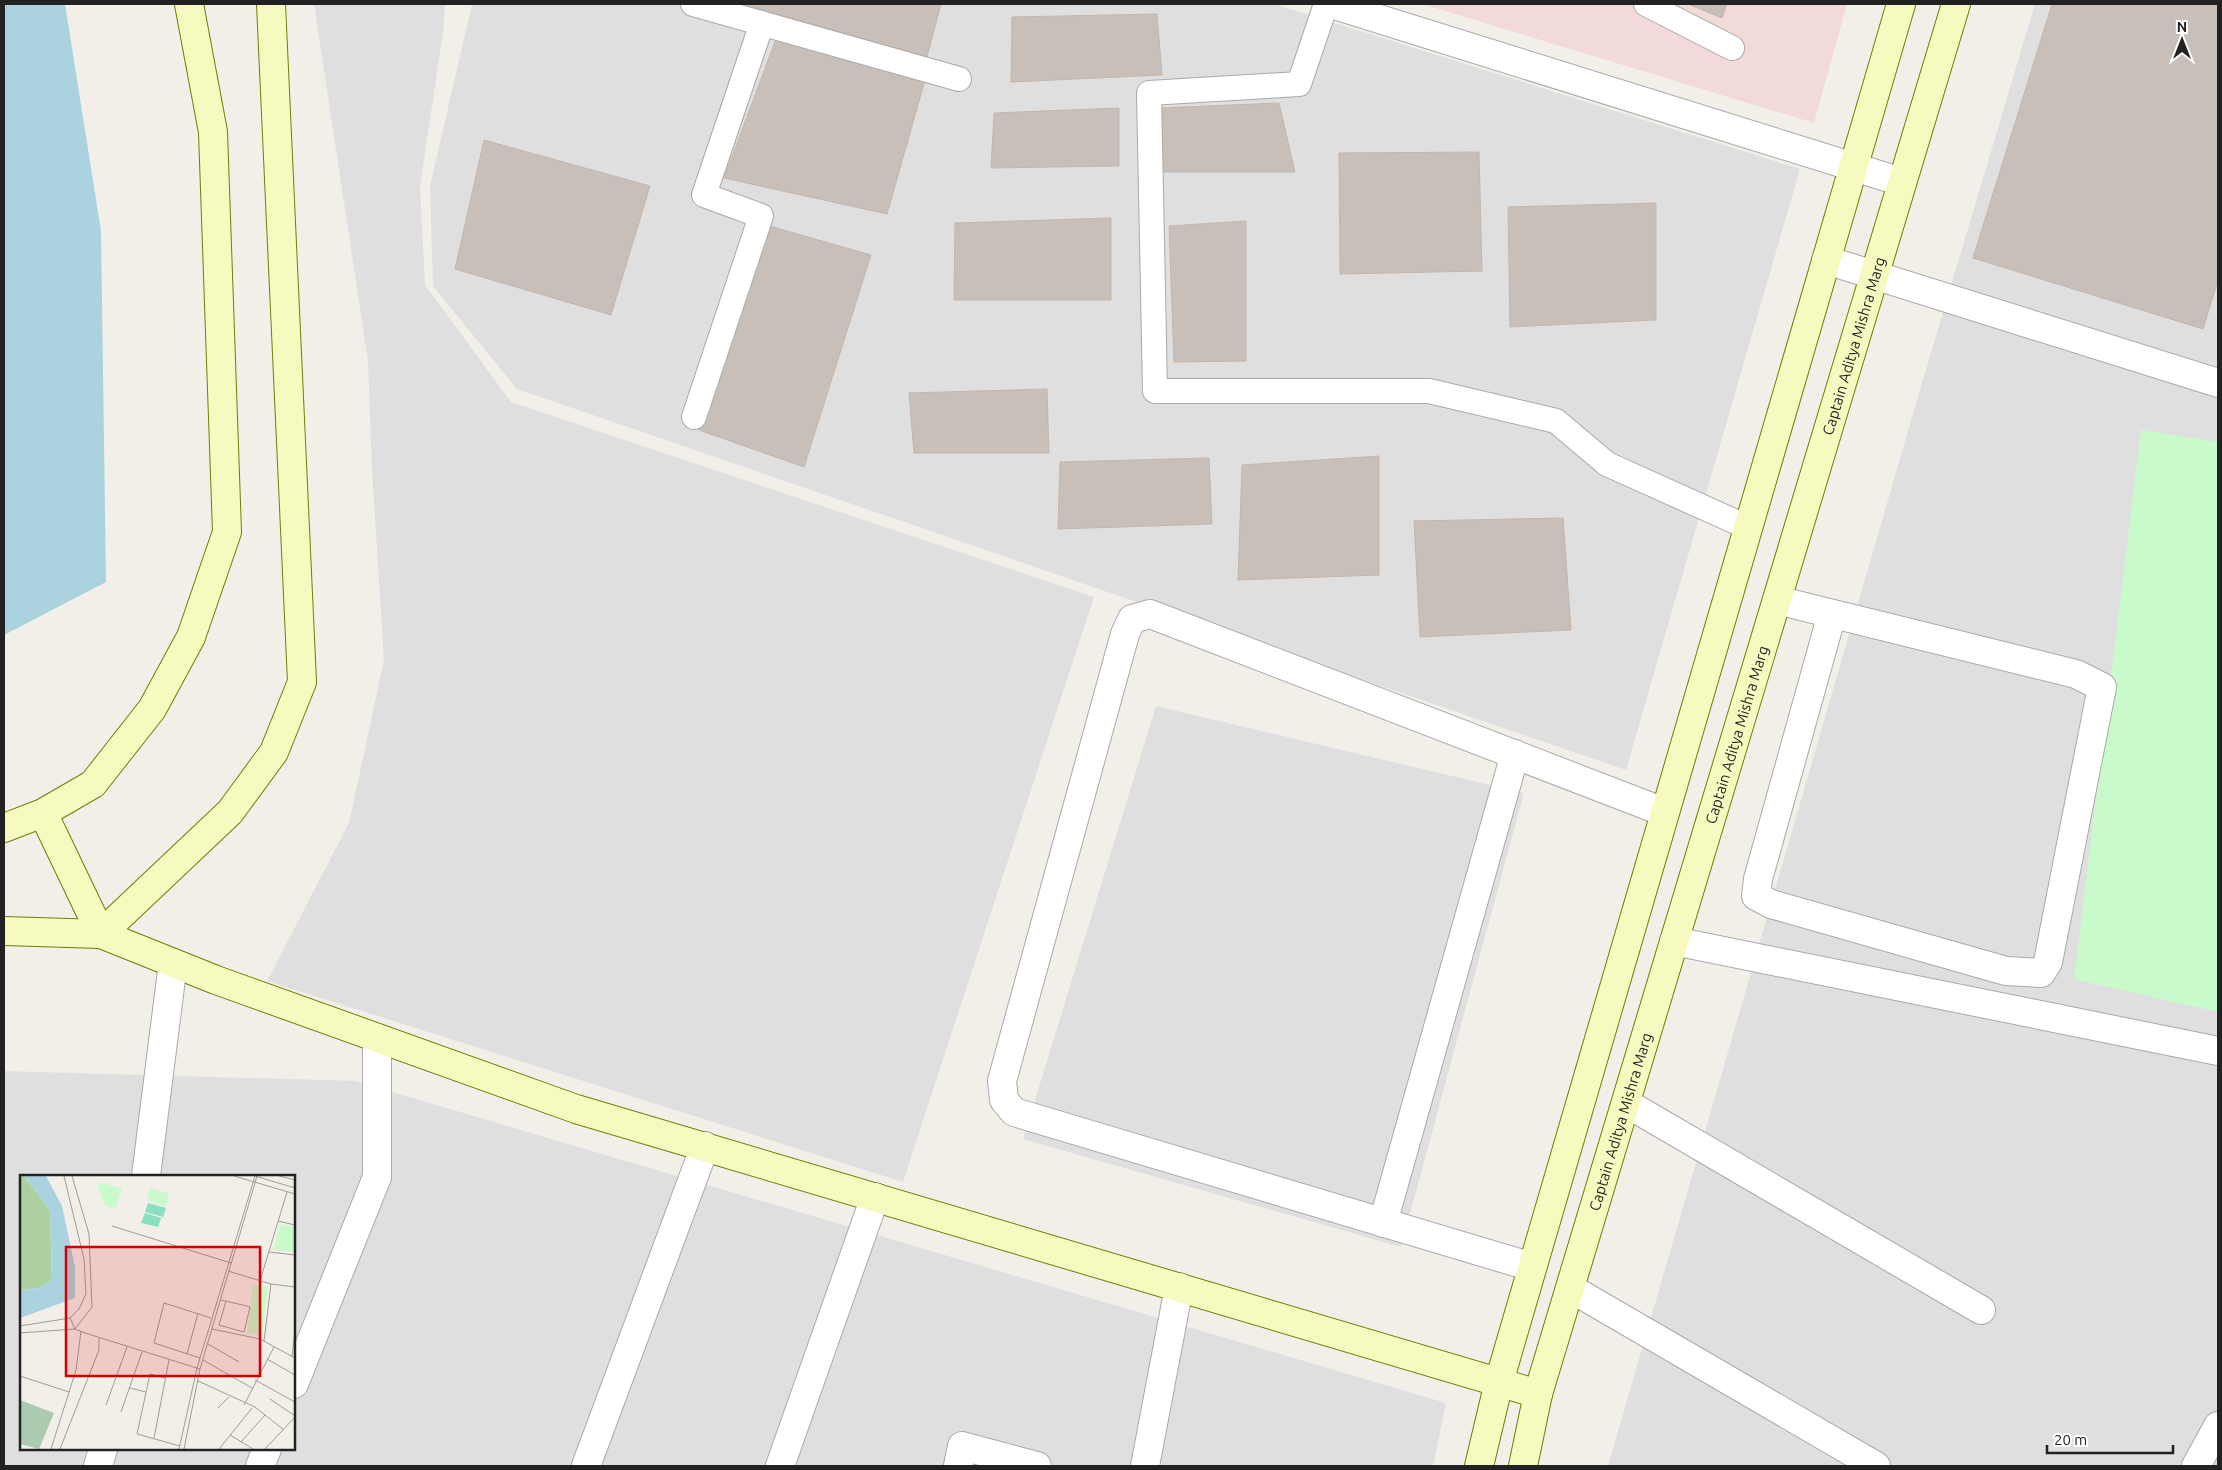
<svg xmlns="http://www.w3.org/2000/svg" width="2222" height="1470" font-family="Ubuntu,sans-serif">
<style>
.residential{fill:#e0dfdf;fill-rule:evenodd}
.commercial{fill:#f2dad9}
.park{fill:#c8facc}
.water{fill:#aad3df}
.building{fill:#c7bfb8;stroke:#c4b6ab}
.lines{fill:none;stroke-linecap:round;stroke-linejoin:round}
.lane-casing{stroke:#a9a9a9;stroke-width:26}
.street-casing{stroke:#a9a9a9;stroke-width:30}
.secondary-casing{stroke:#707d05;stroke-width:30}
.lane{stroke:#fff;stroke-width:24}
.street{stroke:#fff;stroke-width:28}
.secondary{stroke:#f7fabf;stroke-width:28}
.labels{text-anchor:middle;dominant-baseline:central;stroke-width:4.5;stroke-linejoin:round;paint-order:stroke}
.street-label{font-size:15px;fill:#222;stroke:#fff}
.inset-road{fill:none;stroke:#9f9d99;stroke-width:1}
.view{fill:#d40000;fill-opacity:0.15;stroke:#d40000;stroke-width:2.5}
.inset-edge{fill:none;stroke:#222;stroke-width:2.5}
</style>
<rect width="100%" height="100%" fill="#f2efe9"/>
<path class="residential" d="M314,4h131l-2,28 -23,154 5,99 86,117 583,195 -191,585 -636,-201 82,-158 35,-163 -12,-189 -4,-110z
M472,4h802l526,165 -174,601 -1109,-381 -84,-103 -3,-100z
M2035,4h183v1462h-610l311,-1073z
M1156,706l368,87 -123,454 -378,-108z
M4,1071l351,10 1091,322 -13,63h-1429zM21,1176h273v273h-273z"/>
<path class="commercial" d="M1422,4h425l-33,119z"/>
<path class="park" d="M2141,430l77,12v570l-144,-33z"/>
<path class="water" d="M4,4h61l36,227 5,351 -102,53z"/>
<path class="building" d="M743,4h198l-14,53z
M1688,4h39l-5,14z
M2052,4h166v276l-15,49 -230,-71z
M1157,14l5,61 -151,7 1,-65z
M776,39l149,41 -38,134 -163,-36z
M1279,103l16,69h-133l-3,-64z
M1119,108v58l-128,2 3,-55z
M484,140l166,46 -39,129 -156,-46z
M1479,152l3,119 -142,3 -1,-121z
M1656,203v117l-146,7 -2,-120z
M1111,218v82h-157l1,-77z
M1246,221v140l-72,1 -5,-136z
M766,225l105,30 -67,212 -105,-37z
M1047,389l2,64h-135l-5,-60z
M1379,456v119l-141,5 4,-115z
M1209,458l3,66 -154,5 2,-67z
M1563,518l8,112 -151,7 -6,-116z"/>
<g class="lines">
<g class="lane-casing">
<path id="lane" d="M693,4l266,75
M1326,4l-27,80 -150,9 6,298h274l127,30 51,43 140,63
M1646,4l86,44
M694,417l67,-201 -57,-21 58,-172"/>
</g>
<g class="street-casing">
<path id="street" d="M1331,4l571,178
M1826,260l392,123
M1777,600l299,74 26,13 -54,275 -7,11 -35,-2 -235,-67 -15,-8 2,-17 74,-265
M1674,941l544,110
M1626,1103l355,207
M146,1176l27,-213
M1383,1223l132,-469
M1532,1267l-518,-155 -10,-12 -2,-19 123,-447 7,-15 18,-5 514,198
M1570,1288l306,178
M294,1384l83,-207v-139
M98,1466l5,-17
M260,1466l7,-17
M586,1466l119,-320
M780,1466l95,-269
M958,1466l4,-20 75,20
M1145,1466l34,-179
M2196,1466l22,-40"/>
</g>
<g class="secondary-casing">
<g id="secondary">
<path d="M43,813l58,121 115,46 360,129 962,285"/>
<path d="M4,828l39,-15 50,-29 59,-75 39,-72 36,-105 -14,-400 -24,-128"/>
<path d="M4,931l97,3 129,-122 44,-60 28,-70 -31,-678"/>
<path d="M1479,1466l20,-84 402,-1378"/>
<path id="s1" d="M1523,1466l15,-72 418,-1390"/>
</g>
</g>
<use href="#lane" class="lane"/>
<use href="#street" class="street"/>
<use href="#secondary" class="secondary"/>
</g>
<g class="labels">
<g class="street-label">
<text stroke="none"><textPath href="#s1" startOffset="1168">Captain Aditya Mishra Marg</textPath></text>
<text stroke="none"><textPath href="#s1" startOffset="762">Captain Aditya Mishra Marg</textPath></text>
<text stroke="none"><textPath href="#s1" startOffset="358">Captain Aditya Mishra Marg</textPath></text>
</g>
</g>
<g transform="translate(20 1175)">
<rect width="275" height="275" fill="#f2efe9"/>
<path d="M0,1h4l26,35 2,69 -13,8 -19,2z" fill="#add19e"/>
<path d="M0,225l34,13 -15,36 -19,-5z" fill="#aacbaf"/>
<path d="M83,8l19,6 -7,20 -10,-3 -7,-20zM130,13l19,6 -3,12 -19,-6zM260,49l15,3v25l-22,-2zM233,110l15,2 -6,49 -15,-3z" fill="#c8facc"/>
<path d="M128,28l18,5 -3,9 -18,-5zM125,38l16,5 -3,9 -17,-4z" fill="#88e0be"/>
<path d="M4,1h22l16,30 13,61v31l-55,20v-28l19,-2 13,-8 -2,-69z" fill="#aad3df"/>
<path class="inset-road" d="M214,1l61,18M235,1l40,12M259,1l16,4M258,46l17,4M92,51l119,37M249,77l26,3M208,96l43,13 24,3M240,106l27,-89M201,125l26,6 3,1 -6,25 -25,-7 7,-24M50,143l5,11 10,4 115,36M0,151l50,-8 9,-9 7,-15 -2,-35 -20,-83M192,154l48,10 35,19M0,158l55,-4 17,-22 -3,-73 -17,-58M244,166l7,-57M188,169l31,18M167,179l11,-41M272,181l3,-24M180,183l-46,-15 10,-40 47,15M247,184l28,16M183,185l49,28M0,201l49,16M145,203l-15,-4 -13,60 43,12M235,205l40,22M178,206l57,26 29,23M110,213l16,4M250,224l25,17M86,230l21,-58M224,230l30,-58M198,233l11,-11M101,237l21,-60M210,260l23,14M134,263l15,-78M221,267l24,-27M31,274l25,-79 5,-39M40,274l39,-99v-12M159,274l18,-81 58,-192M164,274l16,-80 57,-193M199,274l33,-41M245,274l30,-32"/>
<path class="view" d="M46,72h194v129h-194z"/>
<rect width="275" height="275" class="inset-edge"/>
</g>
<rect width="2222" height="1470" fill="none" stroke="#222222" stroke-width="10"/>
<g transform="translate(2182 40)" stroke="#ffffff" stroke-width="4" paint-order="stroke">
<path d="M0-4L9 19L0 12L-9 19Z" fill="#222222"/>
<text y="-8" font-size="14" font-weight="bold" text-anchor="middle" fill="#222222">N</text>
</g>
<path d="M2047 1445v8h126v-8" fill="none" stroke="#222222" stroke-width="2.5"/>
<text x="2054" y="1445" font-size="15" fill="#222222" stroke="#ffffff" stroke-width="4" paint-order="stroke">20 m</text>
</svg>
